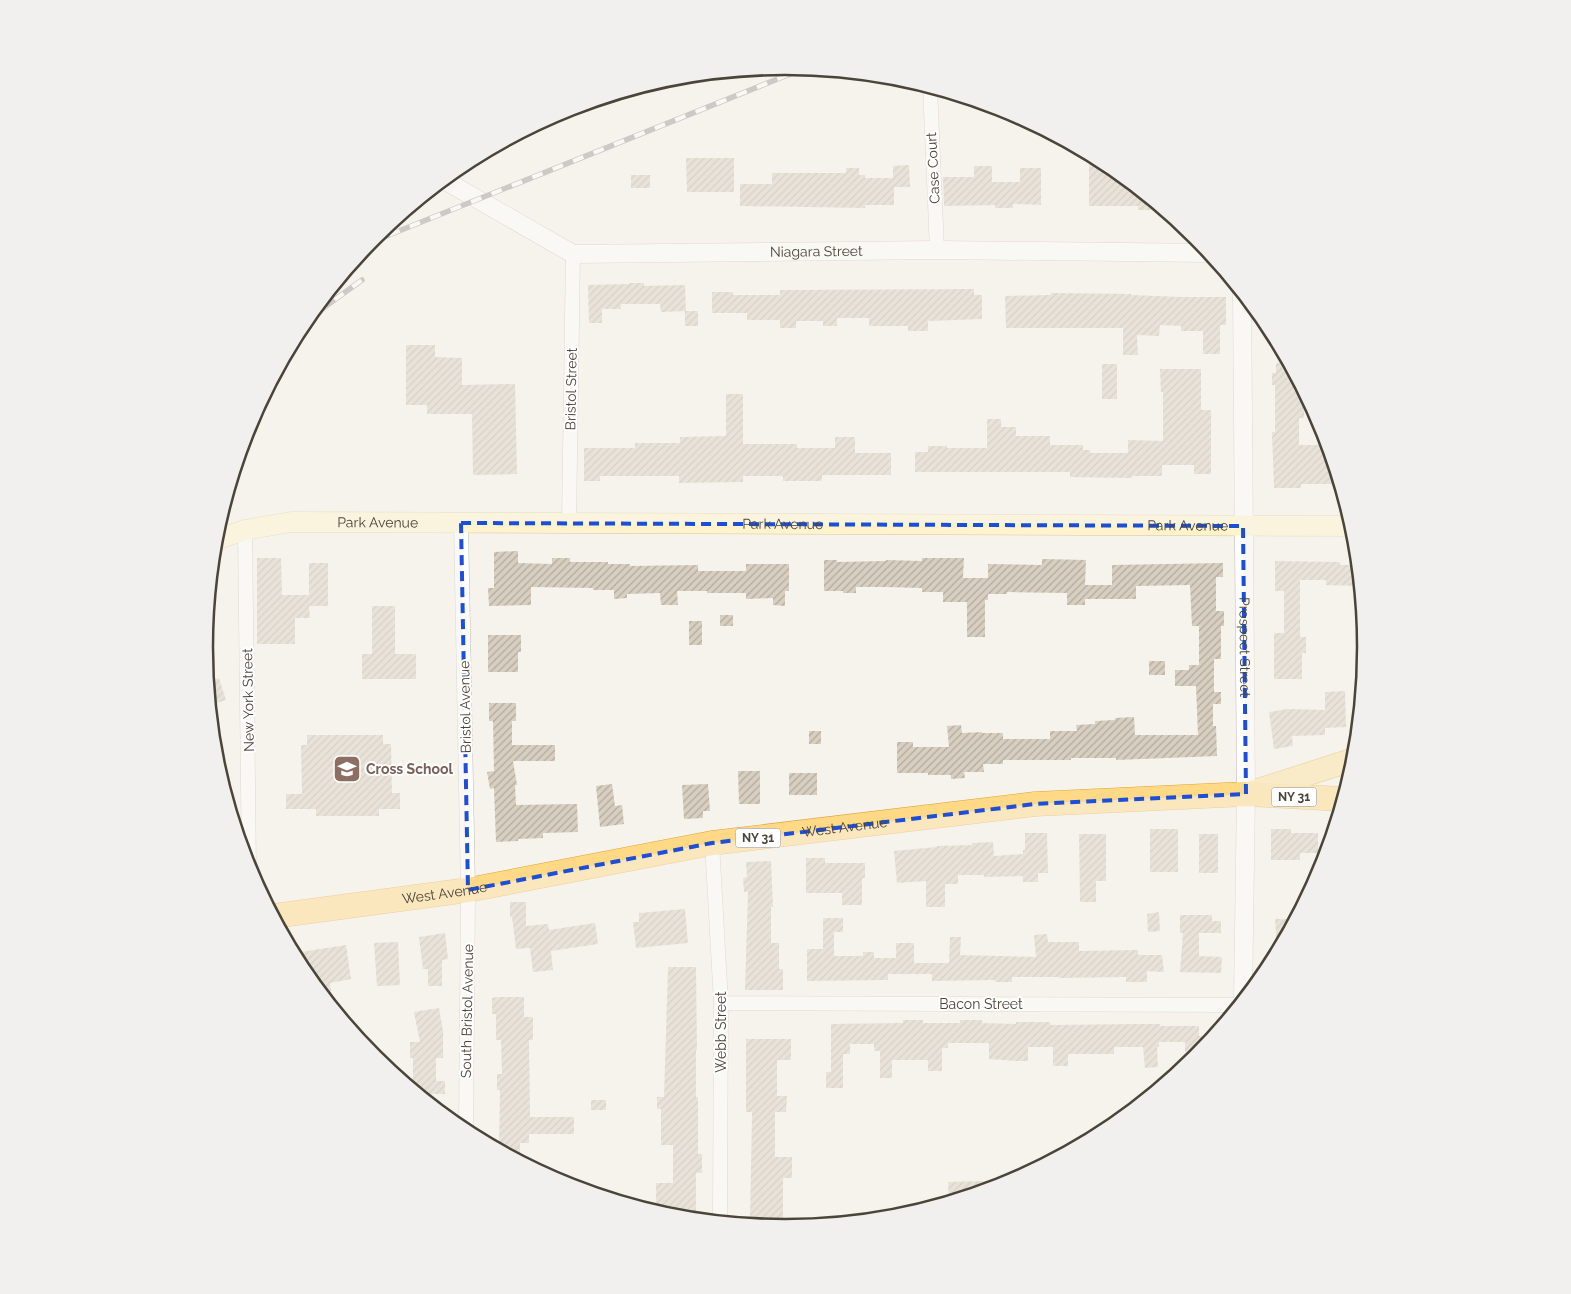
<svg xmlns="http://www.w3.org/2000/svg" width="1571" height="1294" font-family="Raleway,sans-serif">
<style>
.building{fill:url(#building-hatch)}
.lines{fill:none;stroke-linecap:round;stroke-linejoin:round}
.minor-casing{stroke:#c2bbae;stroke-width:15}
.tertiary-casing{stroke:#c2bbae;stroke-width:19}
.secondary-casing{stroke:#d6c79b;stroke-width:21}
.primary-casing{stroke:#e6c16a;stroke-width:24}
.trunk-casing{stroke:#e0a43c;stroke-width:25}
.minor{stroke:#fff;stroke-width:14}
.tertiary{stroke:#fff;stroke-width:18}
.secondary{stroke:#fff3cd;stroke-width:20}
.primary{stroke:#ffe39c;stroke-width:22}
.trunk{stroke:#ffd985;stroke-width:24}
.rail-casing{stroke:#9a9a9a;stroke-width:5.5}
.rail{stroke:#fff;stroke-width:4;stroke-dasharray:11;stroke-linecap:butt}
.marked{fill:none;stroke:#1d4ed8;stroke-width:4;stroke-dasharray:10 6;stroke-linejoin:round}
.labels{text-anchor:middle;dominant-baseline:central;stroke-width:4;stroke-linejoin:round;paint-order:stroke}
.shield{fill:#fff;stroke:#817c74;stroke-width:1}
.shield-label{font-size:12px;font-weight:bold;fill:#4b4439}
.street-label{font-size:14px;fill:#4b4439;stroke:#fff}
.education-label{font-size:14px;font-weight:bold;fill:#785e54;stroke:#fff;text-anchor:start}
.rim{fill:none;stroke:#4b4439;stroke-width:2.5}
</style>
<defs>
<pattern id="building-hatch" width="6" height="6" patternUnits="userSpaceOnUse" patternTransform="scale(1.25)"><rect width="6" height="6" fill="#d8cfc1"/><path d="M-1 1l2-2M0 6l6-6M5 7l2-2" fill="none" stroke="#b1aa9e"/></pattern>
</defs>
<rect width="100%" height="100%" fill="#f6f3ec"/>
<path class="building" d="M1089,154l19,10 56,46h-26v-4h-49z
M686,158h48v34h-47z
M909,165l1,22h-16v18h-29v3l-125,-2v-22h32v-11h74v-5h13v7h6v3h28v-12z
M974,166h18v16h28v-14h21v37l-28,-1v4h-18v-3l-51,1 -1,-29h31z
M631,175h19v13h-19z
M629,283h15v3l41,-1 1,26 -25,1 -1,-8h-39v5h-19v14h-13l-1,-38 41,-1z
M974,289v6h8v24l-54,2v10h-20v-5h-39v-8h-32v8h-14v-5h-27v7h-16v-8h-33v-7h-35v-21h21v3h47v-5z
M1051,293l80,1v1l50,2h45v28h-6v29h-17v-23h-22v-5l-21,-1 -1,11 -22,-1 1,20h-15v-27h-117l-1,-32 46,-1z
M685,311h13v15h-13z
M406,345h29v12l27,1v27l53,-1 2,90 -44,1 -1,-61h-45v-9h-21z
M1276,363h13l16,29 -1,26h-5v27h29l12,39h-39v4h-27l-2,-56h3v-47h-3v-12h4z
M1102,364h15v35h-15z
M1160,369h41v41h10v64h-17v-9h-32v11h-30v2l-62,-1v-5h-155v-20h13v-6h19v2h40v-29h14v8h15v9h34v9h33v5h7v3h38v-13l35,1v-49h-2z
M726,394h17v50h54v4h38v-11h20v16h36v22h-69v6h-39v-5h-40v6l-64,1v-7h-79v5h-16v-33h51v-5h45v-6l46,-1z
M518,551v12l34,1v-6h18v4h38v2h22v2l68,-1v6h48v-7h43v27h-4v15l-12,-1v-7l-27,1v-6h-39v-2h-30l1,14h-17l-1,-12 -33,1v4l-13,1v-9h-21v-2l-62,-1v18l-42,1 -1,-18h6v-36z
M257,558h24l1,37h27v-32h19v43h-19l1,12h-15v26h-38z
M922,558h42l-1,20h25v-14l54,1v-6l44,1 -1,25h27v-20l111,-2v14h-7v34h8v15h-3v33h-7v33h7v12h-8v22h3l1,30 -101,4v-2h-45v2h-68v4h-20l1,8h-20l1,6 -14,1v-4h-23v-2h-31v-31h16v5h36l-2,-21 14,-1 1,8 20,-1v1h21v6h47v-8h27l-1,-6 19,-1v-3l20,-1v-2l19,-1 1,18h63l-2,-49h-21v-16h14v-5h10v-39h-7l-2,-41 -54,1v13h-51v6h-18v-12l-60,-1v2h-19v6h-3v37h-18v-35h-24v-10h-21v-4l-38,-1h-28v6h-13v-2h-19v-31h13v2l49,-1v-1l36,1z
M1275,561l65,1v3h18l2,21 -34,-1v-5h-26v57h6v16h-4v26h-28v-46h10v-42h-9z
M372,606h23v48h21v25h-54v-25h10z
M720,615h13v11h-13z
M689,621h13v24h-13z
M488,635h33v17h-3v20h-30z
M1149,661h16v14h-16z
M219,678l7,22 -16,5 -2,-23z
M1345,691l1,36 -21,1v7l-33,1 1,10 -19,3 -5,-37 19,-3 37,1v-18z
M489,703h27v18h-4v24h43v16h-42l4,24h-2l1,20 61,-1 1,28 -35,1v5l-25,1v2l-22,1 -2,-54 -4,1 -3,-17 7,-1 -1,-50h-4z
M809,731h12v13h-12z
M307,735h76v9h8l1,49h8v16h-21v7h-63v-7h-30v-15h16l-1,-49h6z
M738,771h22v33h-21z
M789,773h28v22h-28z
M612,784l3,22 7,-1 2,19 -24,3 -4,-41z
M708,784l2,27h-7v7l-19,1 -2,-34z
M1150,829h28v43h-28z
M1271,829h20v4h27v20h-18v7h-29z
M1025,833h22l1,40h-10v9h-15v-6l-39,1v-2h-26v9h-13v23h-19v-26l-29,2 -3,-32 43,-4v-1l35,-1v-2l21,-1 1,14 29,-2v-4h2z
M1079,834h27v47h-10v21h-16z
M1199,834h19v39h-19z
M806,858h19v5h40v15h-3v27h-20v-12h-36z
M771,861l2,46h-2v36h8v26h4v21h-38l3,-98h-4l-1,-14 4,-1 -1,-15z
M510,902h16v24l22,-2 1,6 46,-7 3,21 -47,7 2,19 -20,2 -3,-24 -14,1 -4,-32h-2z
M685,909l3,34 -52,5 -3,-26h6v-9z
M1159,912l1,19 -12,1 -1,-18z
M1180,915h32v6h9v12h-22v23l23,1 -1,16 -41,-1 3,-39h-3z
M823,918h20v14h-9v24h29v-4h11v6h22v-15h18v20h35l1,-26h11l-1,18 76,2 -2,-22 13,-1 1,8h31v9l59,-1v5h24l2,17 -17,-1v11h-21v-5l-67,1v-1h-47v5h-17v-2l-63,1v-7h-44v6l-81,1v-32h16z
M1275,919h20l-19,37v-23z
M445,933l3,26 -6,1v26h-14v-17h-5l-4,-32z
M398,942l2,43 -23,1 -3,-43z
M346,945l5,34 -21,4 3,24 -31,-38 -8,-16z
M668,967h28l1,83h-1v47h2v57h4v19h-6v46l-24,-2 -15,-5v-9h-1v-20h17v-38h-12v-36h-4v-12h7z
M497,997h27v20h9v23h-4l1,77h44v17h-45v9h-9v17l-21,-11 1,-59h-3v-16h5l-1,-34h-5v-26h-4v-16z
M439,1008l4,23v27h-7v23h9v13h-26l-6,-5v-31h-3v-16h10l-6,-30z
M903,1020h20v3h37v-3h22v3l34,1v-2h34v3l88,-1h22v2h39v10h7v9l-5,7h-16v-10h-26v5h-2l1,20 -13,1 -2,-21h-29v7h-46v12h-15v-19h-25v14h-12l-27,-2v-16h-41v5h-6v23h-14v-11h-36v18h-12v-27h-6v-7h-24v10h-7v34h-17v-16h5v-48l72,-1z
M746,1039h45v21h-14v36h10l-1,16h-11v45h17v21h-9v50l-33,-4 2,-112h-6z
M591,1100h15v10h-15z
M981,1181l23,1v3l-55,16 -1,-19z"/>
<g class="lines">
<g class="minor-casing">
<path id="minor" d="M930,87l7,163
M461,523l7,367 -2,241
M569,523l4,-269
M245,530l4,340
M712,843l9,160 -1,218
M721,1003l519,2"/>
</g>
<g class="tertiary-casing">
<g id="tertiary">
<path id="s1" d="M444,180l129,74 364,-4 273,3"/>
<path id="s2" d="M1242,292l4,502 -3,206"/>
</g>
</g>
<g class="secondary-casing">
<g id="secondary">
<path id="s3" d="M215,540l30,-10 46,-8 1062,4"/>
</g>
</g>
<g class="primary-casing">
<path id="primary" d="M1249,793l106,-34"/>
</g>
<g class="trunk-casing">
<g id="trunk">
<path id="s4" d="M274,916l194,-26 244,-47 323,-39 211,-10 97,5"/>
</g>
</g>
<use href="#minor" class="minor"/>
<use href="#tertiary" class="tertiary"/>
<use href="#secondary" class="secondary"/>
<use href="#primary" class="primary"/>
<use href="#trunk" class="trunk"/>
<g class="rail-casing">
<path id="rail" d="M369,243l436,-175
M301,328l18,-17 43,-31"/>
</g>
<use href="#rail" class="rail"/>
</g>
<path d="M0 0H1571V1294H0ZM461,523l782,3 3,268 -211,10 -323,39 -244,47z" fill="#f6f3ec" fill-opacity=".55" fill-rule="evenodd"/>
<path class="marked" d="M461,523l782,3 3,268 -211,10 -323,39 -244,47z"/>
<defs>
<g id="school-square" transform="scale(1.4375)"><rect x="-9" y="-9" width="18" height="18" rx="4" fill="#8d6e63" stroke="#fff"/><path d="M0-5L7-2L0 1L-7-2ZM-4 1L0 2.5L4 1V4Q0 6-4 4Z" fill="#fff"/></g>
</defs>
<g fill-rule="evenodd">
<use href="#school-square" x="347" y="769"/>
</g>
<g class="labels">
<g class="shield">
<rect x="1271.5" y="787.5" width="45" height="19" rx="4"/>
<rect x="735.5" y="828.5" width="45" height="19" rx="4"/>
</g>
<g class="shield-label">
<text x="1294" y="797">NY 31</text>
<text x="758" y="838">NY 31</text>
</g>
<g class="street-label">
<text transform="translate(933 168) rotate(-93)">Case Court</text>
<text stroke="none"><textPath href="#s1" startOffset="392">Niagara Street</textPath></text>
<text transform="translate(571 389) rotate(-89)">Bristol Street</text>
<text stroke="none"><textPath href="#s3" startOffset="165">Park Avenue</textPath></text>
<text stroke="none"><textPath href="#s3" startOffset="570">Park Avenue</textPath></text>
<text stroke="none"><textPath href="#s3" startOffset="975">Park Avenue</textPath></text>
<text stroke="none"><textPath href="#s2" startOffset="355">Prospect Street</textPath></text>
<text transform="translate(248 700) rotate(-91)">New York Street</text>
<text transform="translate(465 707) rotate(-91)">Bristol Avenue</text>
<text stroke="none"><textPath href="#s4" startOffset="578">West Avenue</textPath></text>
<text stroke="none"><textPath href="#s4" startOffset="172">West Avenue</textPath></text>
<text x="981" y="1004">Bacon Street</text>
<text transform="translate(467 1011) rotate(-89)">South Bristol Avenue</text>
<text transform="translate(721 1032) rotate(-90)">Webb Street</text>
</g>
<g class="education-label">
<text x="366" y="769">Cross School</text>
</g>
</g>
<path d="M0 0H1571V1294H0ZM213 647a572 572 0 1 1 1144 0a572 572 0 1 1-1144 0Z" fill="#f1f0ef" fill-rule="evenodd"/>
<path class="rim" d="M213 647a572 572 0 1 1 1144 0a572 572 0 1 1-1144 0Z"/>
</svg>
